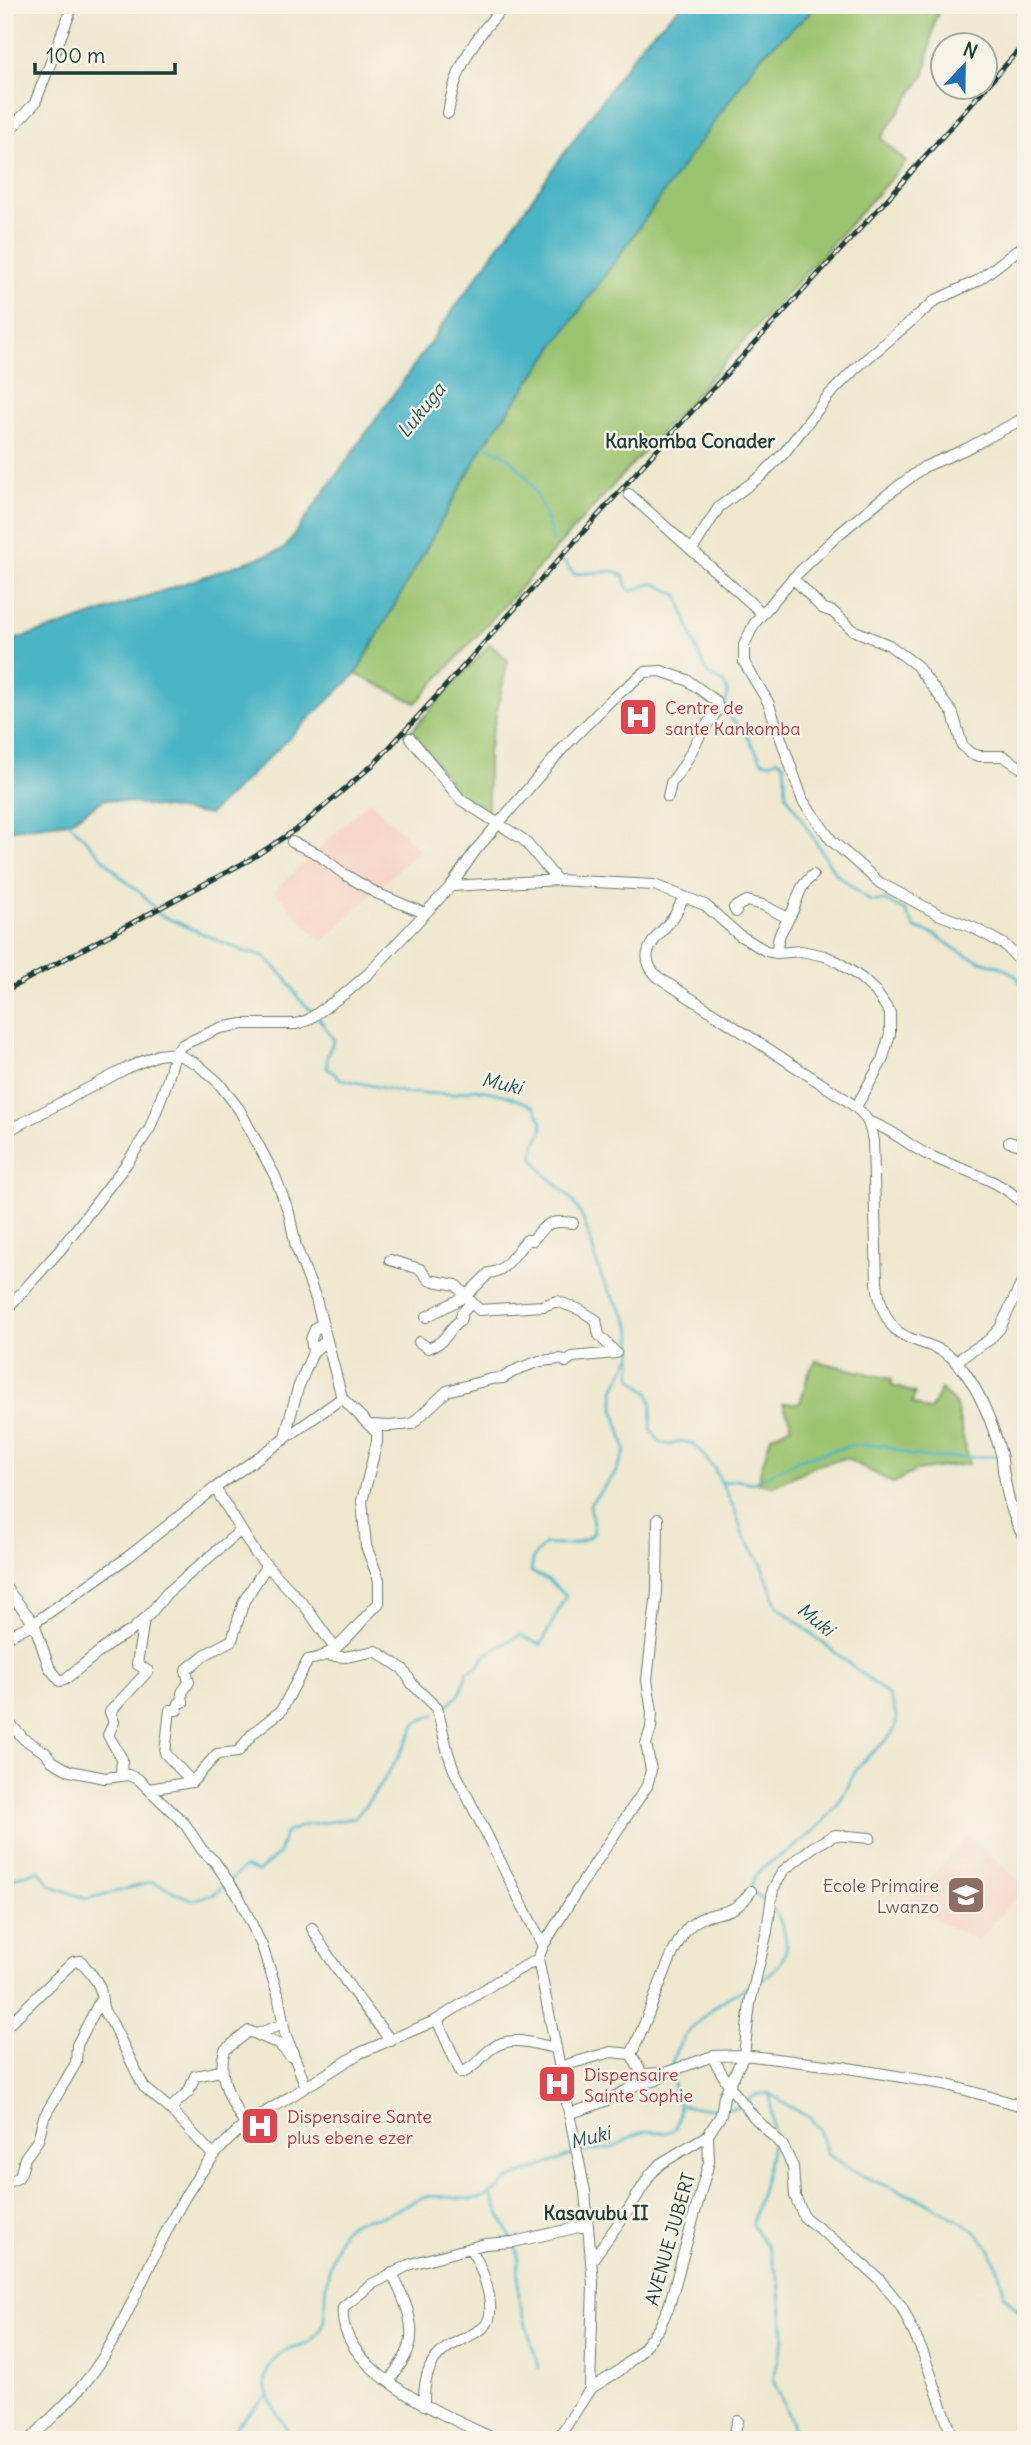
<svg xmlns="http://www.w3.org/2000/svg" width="1031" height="2445" font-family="Delius,sans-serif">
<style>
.built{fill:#f6d2c3}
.green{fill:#9bc470;stroke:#5d8052;stroke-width:2}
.water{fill:#48b4c4;stroke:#34787c;stroke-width:2}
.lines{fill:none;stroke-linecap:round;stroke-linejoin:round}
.stream{stroke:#48b4c4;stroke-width:2.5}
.street-casing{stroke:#67796a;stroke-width:12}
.street{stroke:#fff;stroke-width:10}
.rail-casing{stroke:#1f3d34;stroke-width:5}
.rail{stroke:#f7f3e8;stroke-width:2.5;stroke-dasharray:8;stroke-linecap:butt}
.labels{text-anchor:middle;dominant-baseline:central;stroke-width:5;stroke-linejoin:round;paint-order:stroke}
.health-label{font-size:18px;fill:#be3a42;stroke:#f7f3e8;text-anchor:start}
.education-label{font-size:18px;fill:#785e54;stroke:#f7f3e8;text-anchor:end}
.street-label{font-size:18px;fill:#1f3d34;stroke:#f7f3e8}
.water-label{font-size:19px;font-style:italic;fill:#295b58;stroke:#f7f3e8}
.neighbourhood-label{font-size:19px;font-weight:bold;fill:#1f3d34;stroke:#f7f3e8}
</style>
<rect width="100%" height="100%" fill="#f7f3e8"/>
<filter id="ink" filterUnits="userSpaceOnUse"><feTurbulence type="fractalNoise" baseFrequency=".0143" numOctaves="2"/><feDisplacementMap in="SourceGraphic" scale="14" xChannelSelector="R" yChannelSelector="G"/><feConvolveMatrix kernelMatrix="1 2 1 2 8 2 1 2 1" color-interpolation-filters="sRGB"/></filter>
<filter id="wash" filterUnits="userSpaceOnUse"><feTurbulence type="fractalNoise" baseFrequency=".00686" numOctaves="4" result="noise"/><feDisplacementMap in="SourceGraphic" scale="28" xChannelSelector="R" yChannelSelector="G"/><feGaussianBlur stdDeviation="1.57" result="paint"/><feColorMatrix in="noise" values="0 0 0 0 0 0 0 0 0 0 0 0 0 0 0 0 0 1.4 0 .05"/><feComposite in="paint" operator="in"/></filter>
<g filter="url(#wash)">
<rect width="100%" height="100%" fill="#eee8cf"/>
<path class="built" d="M370,800l49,50 -97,92 -48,-51z
M967,1836l59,50 -48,55 -71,-37z"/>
<path class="green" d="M819,5h124l-8,14 -10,55 -44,64 25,24 -490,541 -60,-29 128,-229 277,-389z
M490,644l18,16 -20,92v60l-30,-19 -47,-62z
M816,1361l75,18 1,7 23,7 -3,10 18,8 11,-22 15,16 13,59 -54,7 -22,12 -47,-25 -29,7 -44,21 -16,-3 14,-47 21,-10 -9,-23h17l9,-31z"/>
<path class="water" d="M682,5h137l-58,51 -277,389 -128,229 -147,141 -104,-16 -36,23 -64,8v-188l59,-17 220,-76 359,-507z"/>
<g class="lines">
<path class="stream" d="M483,444c8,4 17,8 24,13 25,17 39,57 46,85
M564,562l10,12 41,-3 9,5 3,11 5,4c31,-12 18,-8 46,4l19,56 11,23 16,9 4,10 -3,14 5,11 12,10 20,33 9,2 7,-4 6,5 2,30 49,79 35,28h16l19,10 10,17 21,7 19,14 22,11 24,7 14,8 11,14
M68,821l53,56 22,18 17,20 85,37 19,4 22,22 13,21 14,13
M318,1017l16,23 -7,16v12l14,11 66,14 46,1 23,-5 29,6 29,11 8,15v10l-7,13 -2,11c11,25 27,28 41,48 16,23 18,50 28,75 7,19 24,32 29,51 4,15 0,34 1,49l17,15 3,12 -1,25 10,13 10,2 10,-4 13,3 20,24 21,42 7,23 20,32 15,41 110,88c25,42 -5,43 -28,72 -7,9 -10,19 -15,28 -12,21 -28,36 -47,51 -16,13 -42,20 -46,42
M722,1483l14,-3 17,3 47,-24 53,-14h32l24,10 28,3 62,-2
M441,1711l19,-17 7,-22 11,-6 8,-12 34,-19 21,10 25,-50 -18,-15 -17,-8 2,-14 12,-14c20,2 34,2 49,-11l-4,-29 24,-29 12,-24 -12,-42v-20l17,-33
M5,1877l8,1 26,-8 11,15 36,14 67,-17 39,18 22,-6 31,-27 13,5 21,-18 6,-21 16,-7 54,-8c25,-30 45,-60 61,-95l19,-9
M753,1892l14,11
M757,1982c33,-18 37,-40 17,-72
M672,2068c0,-26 31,-52 50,-67 8,-6 20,-10 29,-16
M770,2093l3,37
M747,2101l9,-6 14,-2 18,13 21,10 10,13 8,25 33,21 69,28 45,27 15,18 9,20 7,28 21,23
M681,2105l37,5
M725,2109l13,-1 4,-3
M772,2140c-2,30 -14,56 -20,85l16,22 11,34 5,57 -11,42 19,43 1,17
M581,2152l32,-4 19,-12 15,-5 16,2 11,-3c13,-24 -1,-32 -2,-56
M491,2196l21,44
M515,2246l3,6 1,48 20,68
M230,2440l7,-15 29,-28
M293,2440c-15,-28 -48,-62 -10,-87 14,-9 21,-2 36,-21 9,-12 4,-32 7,-46 2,-15 9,-44 18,-56 10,-13 25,-10 38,-14 16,-5 28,-16 44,-19 21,-4 43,8 63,-2 8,-3 13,-12 21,-16 21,-9 43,-16 64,-25"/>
</g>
</g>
<g filter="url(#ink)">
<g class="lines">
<g class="street-casing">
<path id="street" d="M448,113c6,-42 28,-79 58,-108
M5,135l30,-32 38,-98
M1026,417l-60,32 -42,18 -45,34 -40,33 -46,44 -39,46 -10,21v17l24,40 35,99 29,40 48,42 58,31 36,14 31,17 13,14 8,15
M629,494l133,119
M692,550l27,-43 42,-31 23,-23 45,-58 27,-27 80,-68 41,-19 49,-37
M793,578l29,30 11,4 20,18 36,15 27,20 37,49 9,31 8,8 9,3h24l23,15
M410,738l51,62 63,40 33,40
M292,842l26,12 26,20 32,19 48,20
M451,886l106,-6 97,5 51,20 34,30 27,16 11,2 24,-2 24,5 13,6 23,16 15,14 14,21v21l-8,27 -26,46
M683,898c-3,7 -6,14 -10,20 -15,19 -40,36 -15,59l187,122c19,14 24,18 28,42l4,142c10,79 55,42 87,88 18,25 29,54 37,83 2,7 1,14 3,21 4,24 9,45 22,66
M736,912l-2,-4 13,-7 16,4 25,13
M777,953c0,-22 8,-25 16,-43 7,-16 5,-22 20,-35
M869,1122c21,6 38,22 57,32 33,16 76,24 100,53
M5,1132l124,-65 29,-12 17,-2 22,11 21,18 21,27 36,67 14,37 7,34 20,52 26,99 35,35v9l-15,59 4,45 13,34v23c-21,19 -40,54 -71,57l-27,51 -28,22 -15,19 -21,2 -25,28 -43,7
M1009,1142l17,4
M5,1311l55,-61 67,-87 23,-35 18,-49 7,-26 7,-8 38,-17 23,-4h53l12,-4 39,-28 22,-19 82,-87 24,-35 88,-103 49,-49 33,-27 16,-1 26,9 29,21 2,9 -15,20 -19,35 -13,18 -3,14
M426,1317l40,-21 23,-23c19,-2 26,-22 38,-33h6c13,-18 19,-20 40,-17
M323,1324l-7,3 -5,12 2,13 14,-12
M419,1342l9,6c22,-7 18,-19 32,-27l2,-8 9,-10
M956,1361l33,-21 11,-12 26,-54
M370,1425l20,1 22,-2 35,-33 44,-12 12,-1 15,-9 22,-8 21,-2 5,3 6,-5 44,-4 -17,-18 -3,-15 -16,-10 -23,-9 -14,5 -64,4 -23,-25 -27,-5 -9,-11 -30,-9
M284,1440l14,-52 15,-36
M215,1488l41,66 49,52 29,41
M5,1587l29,36 15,44 11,14 4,-1 49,-39 18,-10 18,-16 18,-22 73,-62
M5,1638l29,-15 94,-66 87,-69 127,-90
M324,1655l21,2 31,-6 27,18 10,16 24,23 11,45 6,17 89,176
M5,1722l7,4 12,13 22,14 6,8 18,10 35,7 23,-3 10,4 47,45 17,26 13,12 24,35 23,49 16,48 7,39 21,54
M121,1774l1,-15 -14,-24 6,-13 -4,-10 38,-41 -11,-7 7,-45
M192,1782l-27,-29 5,-43h7l2,-7 4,-1 -1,-9 7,-11 -3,-12 20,-16 26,-14 12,-39 23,-36
M312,1928c21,39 51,77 79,113
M437,2020l24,53c14,-5 18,-15 30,-24 19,-15 43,-5 64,-1
M5,2028l68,-66 8,-1c5,8 13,15 17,23 7,12 -1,22 13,37l33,66 26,22 43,46
M257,2034l26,-10
M631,2054l11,20 23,-1 48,-17 31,-1 98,12 102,17 82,23
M713,2056l1,4 16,27 24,30 29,29 10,21 2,29 9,21 40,31 35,31 23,28 21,46 31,87
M559,2067l52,-15 20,2c16,-28 40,-113 60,-129 21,-18 41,-4 60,-34
M170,2109l19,-18 6,-15 26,-5
M570,2113c26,-7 43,-15 66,-28 10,-5 23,-1 29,-12
M245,2125c-13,-22 -29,-49 -20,-75l24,-19 30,13 11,12
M5,2183l13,-5 3,-5 4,-15 13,-18 6,-23 32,-54 1,-18 23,-44
M592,2260l37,-51 21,-34 10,-11 48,-29
M389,2382c6,-11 16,-22 20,-34 8,-25 -7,-53 -17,-75
M590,2389l3,-106 -8,-91 -47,-233 5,-13 35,-57 69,-103 4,-16 -5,-26 5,-16 1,-16 -5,-32 10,-88 1,-73
M424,2405c-1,-28 6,-50 33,-63 9,-5 21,-9 28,-16 14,-15 -4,-64 -15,-77
M30,2440c28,-30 51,-47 74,-84 45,-75 71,-175 141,-231l115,-72 77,-33 59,-38 42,-23
M497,2440c-48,-23 -161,-68 -154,-133l29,-23 39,-20 74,-20 28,-2 75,-17
M557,2440l33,-51 29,-18 21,-19 19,-24 10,-22 40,-144 -1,-27 13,-20 3,-19 20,-41 6,-52 17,-72 6,-42 10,-18 30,-24 22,-12 35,3
M732,2440l6,-19"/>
</g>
<use href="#street" class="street"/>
<g class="rail-casing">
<path id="rail" d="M986,87l40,-45
M5,991l246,-132 50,-33 74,-63 59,-64 227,-254 231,-251 93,-106"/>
</g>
<use href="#rail" class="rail"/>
</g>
</g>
<defs>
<g id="hospital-square" transform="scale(2.0125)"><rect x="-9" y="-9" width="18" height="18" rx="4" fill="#e0444e" stroke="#f7f3e8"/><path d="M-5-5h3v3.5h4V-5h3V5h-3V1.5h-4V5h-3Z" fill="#fff"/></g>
<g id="school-square" transform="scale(2.0125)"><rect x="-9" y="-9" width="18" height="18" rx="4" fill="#8d6e63" stroke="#f7f3e8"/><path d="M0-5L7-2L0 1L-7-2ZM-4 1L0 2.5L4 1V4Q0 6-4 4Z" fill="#fff"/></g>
</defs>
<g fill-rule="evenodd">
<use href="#hospital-square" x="638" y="717"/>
<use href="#school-square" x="966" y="1895"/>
<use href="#hospital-square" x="557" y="2084"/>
<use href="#hospital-square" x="260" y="2126"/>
</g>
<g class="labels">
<g class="health-label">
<text x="665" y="707">Centre de<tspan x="665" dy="21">sante Kankomba</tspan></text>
<text x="584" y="2074">Dispensaire<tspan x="584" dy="21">Sainte Sophie</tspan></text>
<text x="287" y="2116">Dispensaire Sante<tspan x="287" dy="21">plus ebene ezer</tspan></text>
</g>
<g class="education-label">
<text x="939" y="1885">Ecole Primaire<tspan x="939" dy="21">Lwanzo</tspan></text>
</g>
<g class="street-label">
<text transform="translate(670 2239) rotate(-74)">AVENUE JUBERT</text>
</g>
<g class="water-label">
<text transform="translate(421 410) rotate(-51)">Lukuga</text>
<text transform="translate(502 1083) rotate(13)">Muki</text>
<text transform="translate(816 1619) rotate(39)">Muki</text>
<text transform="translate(590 2137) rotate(-14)">Muki</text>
</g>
<g class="neighbourhood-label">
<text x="690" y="441">Kankomba Conader</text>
<text x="596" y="2213">Kasavubu II</text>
</g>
</g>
<rect width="1031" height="2445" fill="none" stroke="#f7f3e8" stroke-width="28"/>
<g transform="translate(964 66) rotate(22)"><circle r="33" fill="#f7f3e8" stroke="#a1aaa0" stroke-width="2"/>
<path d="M0-5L12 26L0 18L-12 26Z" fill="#1f6fb2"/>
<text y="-10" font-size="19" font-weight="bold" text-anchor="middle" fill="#1f3d34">N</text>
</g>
<path d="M35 63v10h140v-10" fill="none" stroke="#1f3d34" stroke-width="3.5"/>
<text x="46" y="63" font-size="21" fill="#1f3d34" stroke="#f7f3e8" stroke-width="5" paint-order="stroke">100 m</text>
</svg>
